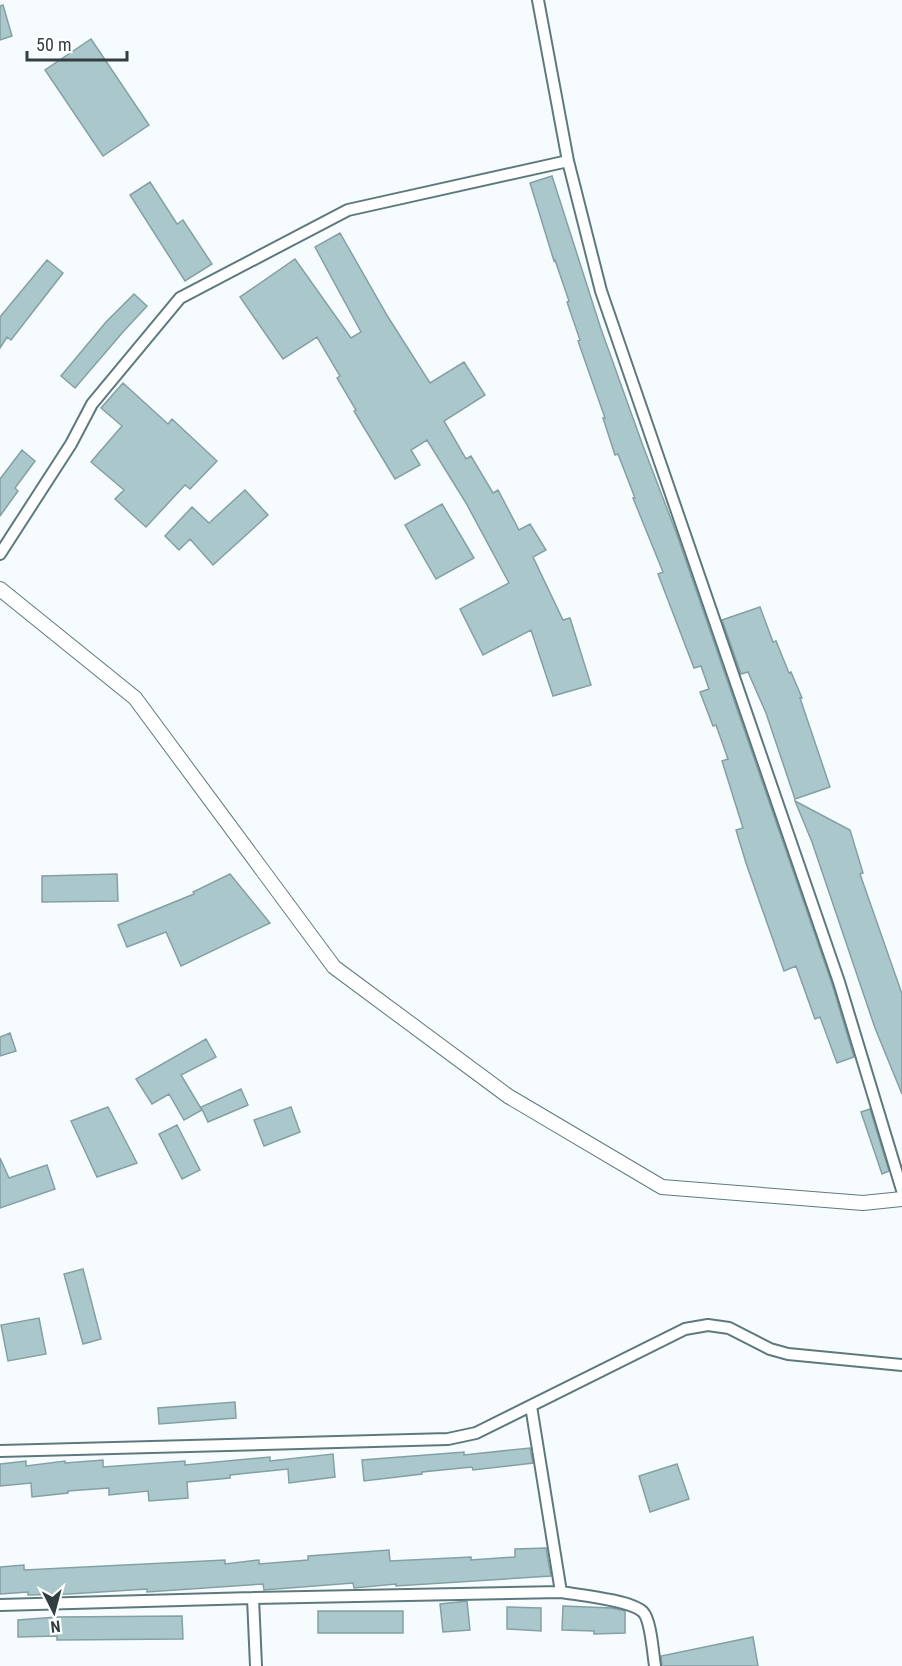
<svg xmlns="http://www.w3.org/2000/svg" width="902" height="1666" font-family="'Roboto Condensed',sans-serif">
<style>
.building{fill:#aac7cb;stroke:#84a0a4;stroke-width:1.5}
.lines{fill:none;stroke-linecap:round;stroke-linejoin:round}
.minor-casing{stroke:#5e797e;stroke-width:14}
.tertiary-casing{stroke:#5e797e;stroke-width:16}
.minor{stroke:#fff;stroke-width:10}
.tertiary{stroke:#fff;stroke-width:14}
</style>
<rect width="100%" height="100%" fill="#f6fcfd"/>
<path class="building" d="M3,5l9,31 -12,4v-34z
M91,39l58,86 -46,31 -58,-86z
M552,176l49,153 42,117 33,86 156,452 22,73 -17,6 -17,-46 -5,2 -19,-53 -12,5 -38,-108 -10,-33 7,-2 -21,-67 6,-2 -12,-34 -3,1 -13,-34 9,-3 -8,-23 -7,2 -36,-94 5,-2 -30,-74h2l-17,-44 -3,1 -12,-37h2l-27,-77 2,-1 -13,-38 2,-1 -14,-41 -1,1 -24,-78z
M150,182l27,42 6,-4 29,44 -27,17 -55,-86z
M340,233l48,84 42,66 34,-21 21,33 -41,26 22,38 5,-3 22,37 5,-3 21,40 11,-6 16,26 -13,7 30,63 7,-2 21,67 -38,11 -22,-66 -48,25 -23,-46 49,-26 -43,-80 -39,-63 -16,10 9,15 -25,14 -41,-68 2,-1 -19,-32 3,-2 -23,-39 -34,22 -43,-62 55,-38 56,79 10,-6 -46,-85z
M47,260l16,13 -52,67 -4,-3 -7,11v-31z
M134,294l13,12 -24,26 -48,56 -14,-12 45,-54z
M123,383l45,41 4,-5 45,42 -27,28 -5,-4 -39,42 -31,-28 9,-9 -33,-28 31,-36 -21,-18z
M22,450l13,11 -20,27 3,3 -18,25v-37z
M245,490l23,25 -55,50 -23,-26 -11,11 -14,-14 27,-29 17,16z
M442,504l32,54 -38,21 -31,-54z
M760,607l13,35 3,-1 13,32 2,-1 11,26h-2l30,89 -35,12 -29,-86 -18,-41 -7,2 -19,-54z
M795,801l55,29 13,43 -3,1 42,120v100l-27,-66 -63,-186z
M117,874l1,27 -76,1v-26z
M230,874l40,49 -89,43 -15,-34 -39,15 -9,-22 76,-31 -1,-2z
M10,1033l6,18 -16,5v-19z
M206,1039l10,18 -35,18 21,35 -18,10 -15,-26 -17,10 -16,-25z
M241,1089l7,16 -40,17 -7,-15z
M108,1107l29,56 -40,14 -26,-56z
M291,1107l9,25 -36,14 -10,-26z
M870,1109l19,62 -7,3 -21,-62z
M177,1125l23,45 -18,9 -23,-45z
M0,1158l9,20 38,-13 8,24 -55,19z
M83,1269l18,70 -18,5 -19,-70z
M39,1318l7,36 -38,7 -7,-36z
M235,1402l1,16 -77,6 -1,-16z
M530,1448l3,15 -60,7 -1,-3 -50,5v2l-58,7 -2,-21 102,-8v3z
M333,1454l2,23 -46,6 -1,-14 -58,6v3l-43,4 1,16 -39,3 -1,-10 -39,4v-7l-41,3v2l-36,4 -1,-14 -31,3v-22l26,-3v5l39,-5v2l38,-3v7l82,-6v4l85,-8v4z
M677,1464l12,35 -39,13 -11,-36z
M546,1548l5,28 -155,10v-2l-42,4 -1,-5 -89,7 -1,-6 -116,8v-3l-78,5 -41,1v-3l-28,2v-27l24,-2v5l201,-10v4l34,-4v4l49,-4v-4l81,-6 1,11 81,-4v3l44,-3v-8z
M467,1601l3,29 -27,2 -3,-28z
M563,1606l49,2 13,3v22l-31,1v-3l-32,-1z
M507,1607l34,1v23l-34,-2z
M318,1611h85v22h-85z
M182,1616l1,23 -126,1v-4l-39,1v-17l39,-3z
M753,1637l5,29h-96l-1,-10z"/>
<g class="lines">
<g class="minor-casing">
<path id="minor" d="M538,0l30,161 33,130 238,691 63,208
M0,554l71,-110 21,-40 88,-106 168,-88 220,-49
M531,1406l30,186c18,3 70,8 82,20 8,8 10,42 12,54
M0,1451l448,-12 28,-6 209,-104 23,-4 21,3 41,21 18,5 114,11
M253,1598l3,68
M0,1605l253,-7 308,-6"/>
</g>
<g class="tertiary-casing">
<path id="tertiary" d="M0,589l135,109 199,269 174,129 154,91 201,16 39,-4"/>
</g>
<use href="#minor" class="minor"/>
<use href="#tertiary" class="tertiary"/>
</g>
<g transform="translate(54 1612) rotate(174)" stroke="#ffffff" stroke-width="4.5" paint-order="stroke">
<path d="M0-4.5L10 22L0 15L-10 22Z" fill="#323e3f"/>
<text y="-9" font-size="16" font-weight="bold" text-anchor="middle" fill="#323e3f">N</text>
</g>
<path d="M27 51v9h100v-9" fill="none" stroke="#323e3f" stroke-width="3"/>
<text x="36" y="51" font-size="18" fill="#323e3f" stroke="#ffffff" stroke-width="4.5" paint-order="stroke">50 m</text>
</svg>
